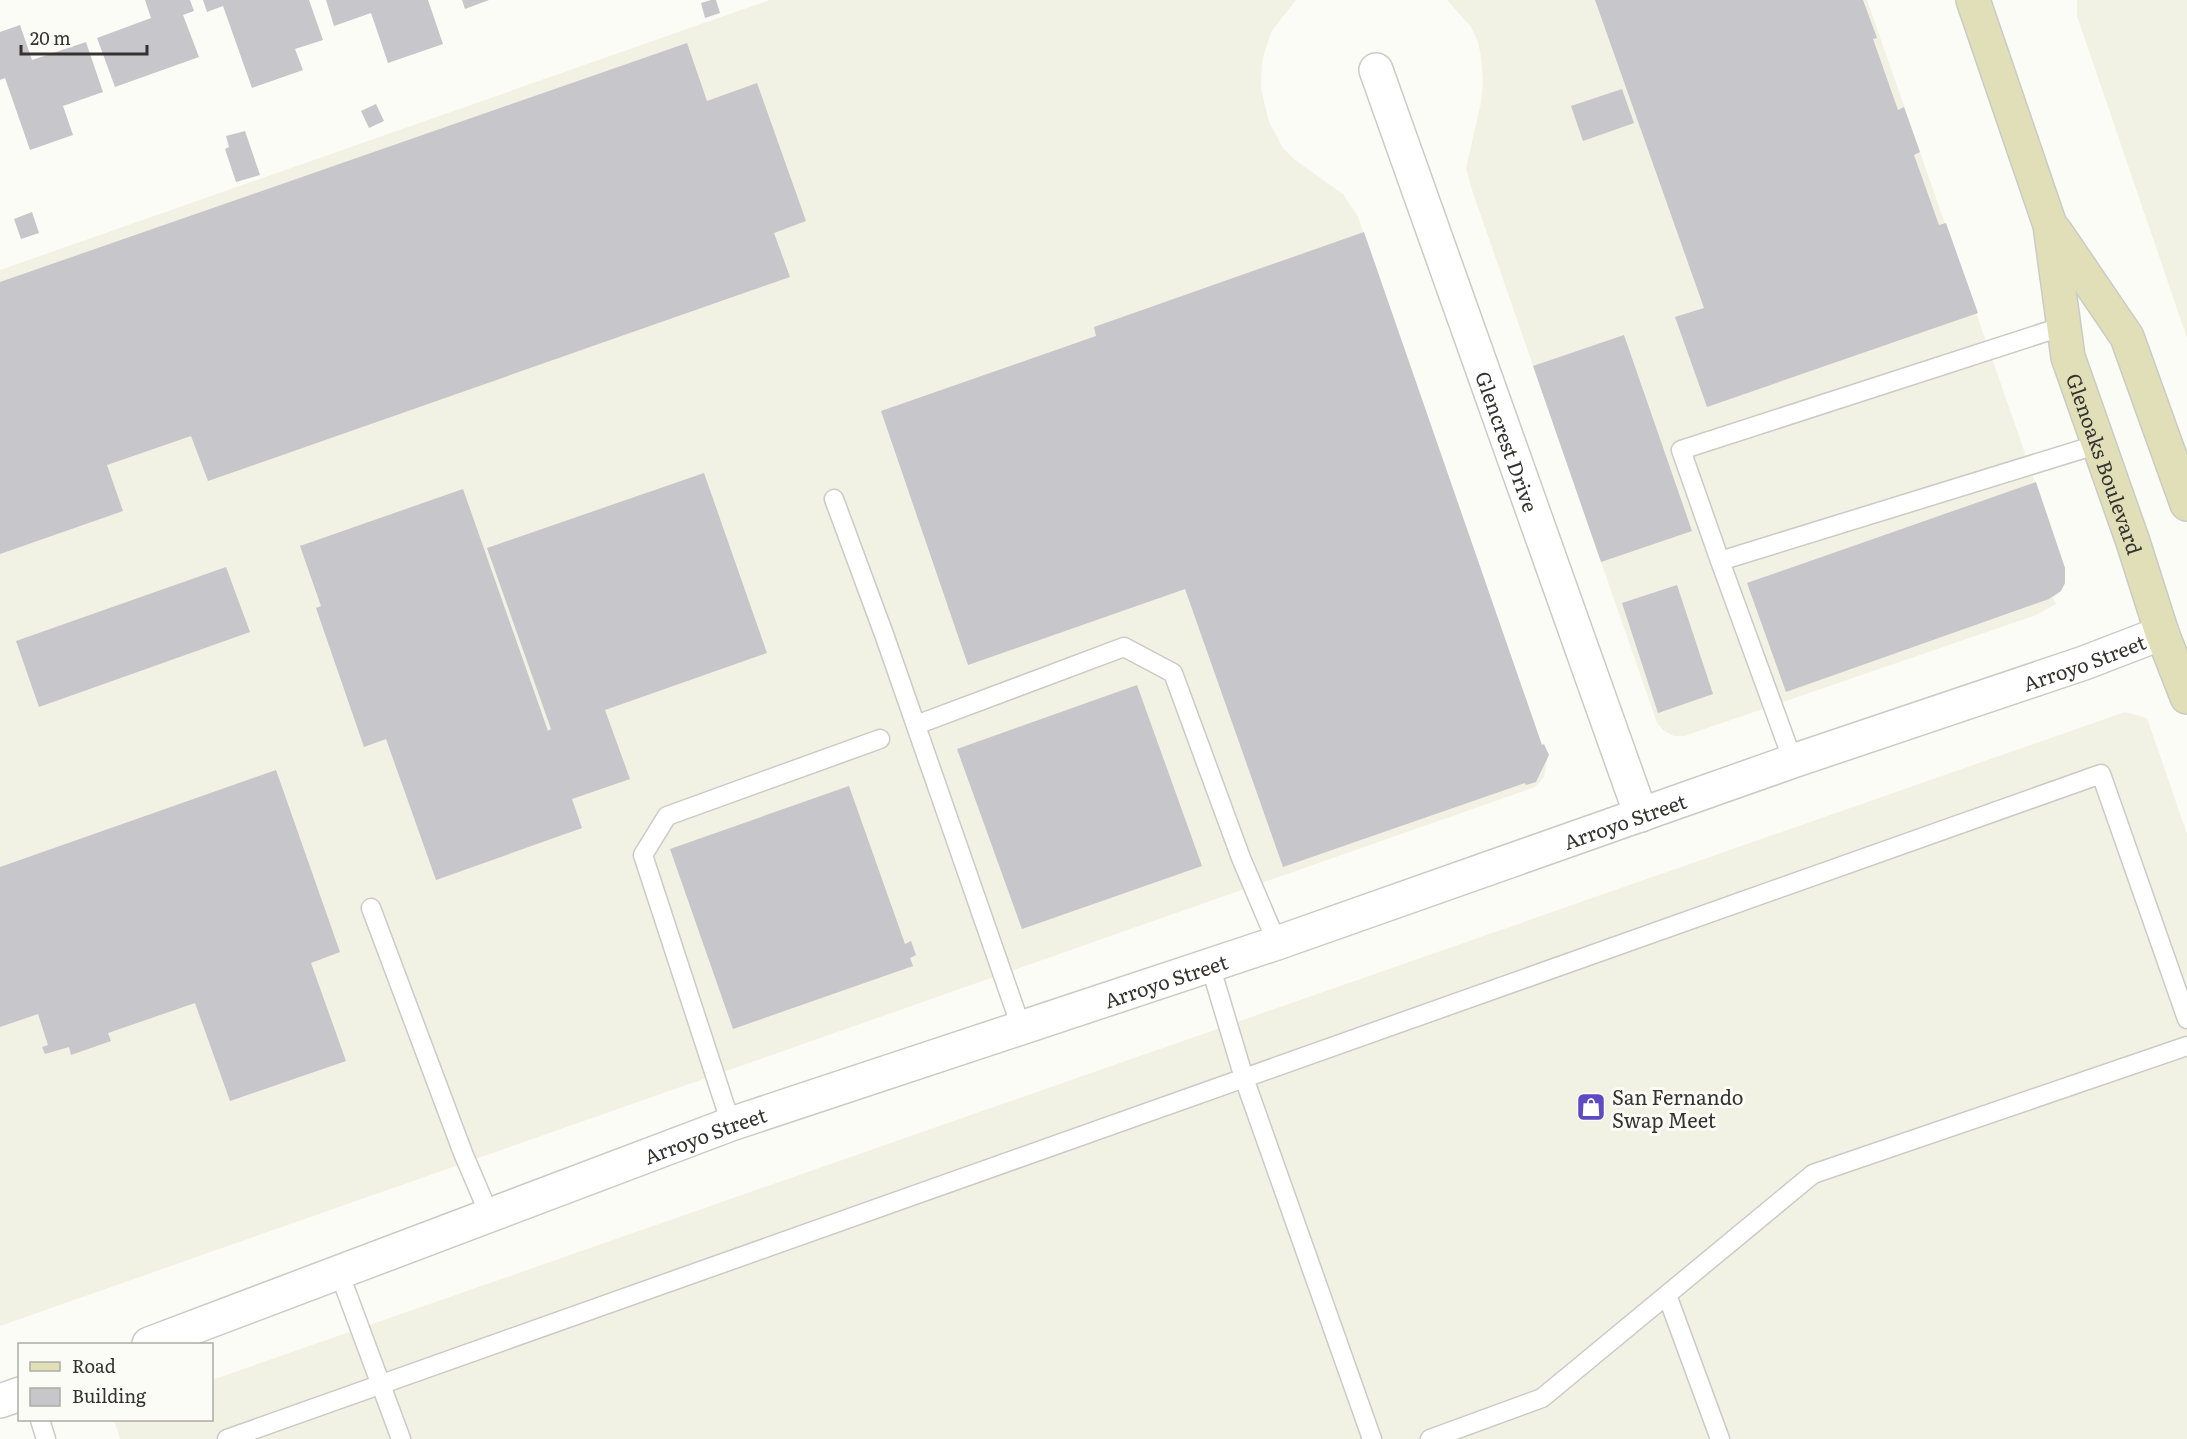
<svg xmlns="http://www.w3.org/2000/svg" width="2187" height="1439" font-family="Literata,serif">
<style>
.built{fill:#f1f1e4}
.building{fill:#c6c6cb}
.lines{fill:none;stroke-linecap:round;stroke-linejoin:round}
.lane-casing{stroke:#cbcbc6;stroke-width:21}
.street-casing{stroke:#cbcbc6;stroke-width:36}
.secondary-casing{stroke:#cbcbc6;stroke-width:36}
.lane{stroke:#fff;stroke-width:18}
.street{stroke:#fff;stroke-width:33}
.secondary{stroke:#e1dfb7;stroke-width:33}
.labels{text-anchor:middle;dominant-baseline:central;stroke-width:6;stroke-linejoin:round;paint-order:stroke}
.street-label{font-size:20px;fill:#343331;stroke:#fcfcf6}
.poi-label{font-size:20px;fill:#343331;stroke:#fcfcf6;text-anchor:start}
</style>
<rect width="100%" height="100%" fill="#fcfcf6"/>
<path class="built" d="M770,0h526l-25,32 -9,29 -1,28 8,33 14,26 12,12 48,34 15,23 184,528 5,16 -3,16 -9,10 -1535,539v-1056z
M1447,0h420l198,568v15l-4,8 -8,7 3,6 -20,11 -352,121h-10l-11,-6 -6,-7 -186,-536 -5,-19 15,-65 2,-21 -2,-26 -3,-14 -7,-15z
M2077,0h110v338l-110,-322z
M2125,712l22,6 40,116v605h-2067l-6,-19h98v-40z"/>
<path class="building" d="M145,0h45l4,11 -11,4 16,42 -84,30 -18,-49 54,-20z
M203,0h106l14,40 -28,9 8,21 -51,18 -29,-82 -16,6z
M326,0h102l15,44 -55,19 -17,-50 -37,13z
M462,0h27l-24,9z
M711,0h5l4,13 -15,5 -4,-15z
M1595,0h268l14,38 -4,1 25,71 6,-3 16,45 -6,3 25,70 7,-2 32,90 -271,94 -32,-90 29,-9z
M20,25l12,35 54,-18 17,50 -40,14 10,29 -43,15 -25,-72 -5,2v-48z
M687,43l20,58 50,-18 49,138 -32,12 16,44 -582,204 -17,-45 -84,29 16,46 -123,43v-272z
M1622,89l12,34 -51,18 -12,-35z
M376,104l8,17 -15,7 -8,-17z
M245,131l15,44 -24,7 -11,-33 4,-2 -3,-11z
M32,212l7,21 -18,6 -7,-20z
M1364,232l178,513 2,-1 5,11 -13,27 -10,3 -1,-2 -242,84 -98,-278 -217,76 -87,-254 215,-75 -2,-9z
M1624,335l68,196 -91,31 -68,-196z
M704,473l63,180 -162,57 25,69 -58,20 10,29 -146,52 -50,-141 -22,8 -48,-139 5,-2 -21,-60 163,-57 85,242 3,-2 -64,-181z
M2036,482l29,86v15l-4,8 -12,8 -263,93 -39,-109z
M226,567l24,65 -211,75 -23,-66z
M1677,585l36,109 -55,19 -36,-110z
M1137,685l65,181 -180,63 -65,-180z
M276,770l64,182 -29,11 35,98 -116,40 -35,-98 -87,30 3,8 -40,14 -2,-8 -24,7 -3,-7 6,-2 -10,-31 -38,13v-160z
M849,786l56,158 6,-3 5,14 -6,3 3,8 -180,63 -63,-180z"/>
<g class="lines">
<g class="lane-casing">
<path id="lane" d="M2064,326l-383,124 39,111 379,-117
M834,499l51,138 136,390
M1720,561l73,200
M916,725l208,-78 49,26 68,185 36,85
M371,908l92,245 26,61
M1210,965l34,113 128,361
M731,1124l-88,-269 24,-39 213,-77
M339,1272l62,167
M1667,1295l53,144
M40,1420l6,19
M227,1439l1874,-665 86,245
M1430,1439l112,-41 271,-224 374,-128"/>
</g>
<g class="street-casing">
<g id="street">
<path id="s1" d="M1376,70l265,745"/>
<path id="s2" d="M149,1344l582,-220 546,-181 516,-182 291,-98 78,-30"/>
<path d="M0,1401l20,-7"/>
</g>
</g>
<g class="secondary-casing">
<g id="secondary">
<path id="s3" d="M1973,0l77,225 18,132 65,185 29,91 25,64"/>
<path d="M2055,231l72,106 60,167"/>
</g>
</g>
<use href="#lane" class="lane"/>
<use href="#street" class="street"/>
<use href="#secondary" class="secondary"/>
</g>
<defs>
<g id="shop-square" transform="scale(1.5)"><rect x="-9" y="-9" width="18" height="18" rx="4" fill="#5e4bc4" stroke="#fcfcf6"/><path d="M-5-2.5h2.3a2.7 3.5 0 0 1 5.4 0H5L5.5 6h-11ZM-1.5-2.5h3a1.5 2.3 0 0 0-3 0Z" fill="#fff"/></g>
</defs>
<g fill-rule="evenodd">
<use href="#shop-square" x="1591" y="1107"/>
</g>
<g class="labels">
<g class="street-label">
<text stroke="none"><textPath href="#s1" startOffset="394">Glencrest Drive</textPath></text>
<text stroke="none"><textPath href="#s3" startOffset="484">Glenoaks Boulevard</textPath></text>
<text stroke="none"><textPath href="#s2" startOffset="2052">Arroyo Street</textPath></text>
<text stroke="none"><textPath href="#s2" startOffset="1566">Arroyo Street</textPath></text>
<text stroke="none"><textPath href="#s2" startOffset="1080">Arroyo Street</textPath></text>
<text stroke="none"><textPath href="#s2" startOffset="594">Arroyo Street</textPath></text>
</g>
<g class="poi-label">
<text x="1612" y="1096">San Fernando<tspan x="1612" dy="23">Swap Meet</tspan></text>
</g>
</g>
<rect x="18" y="1343" width="195" height="78" fill="#fcfcf6" stroke="#acaca7" stroke-width="1.5"/>
<rect x="30" y="1362" width="30" height="9" fill="#e1dfb7" stroke="#acaca7" stroke-width="1.5"/>
<text x="72" y="1373" font-size="18" fill="#343331">Road</text>
<rect x="30" y="1388" width="30" height="18" fill="#c6c6cb" stroke="#acaca7" stroke-width="1.5"/>
<text x="72" y="1403" font-size="18" fill="#343331">Building</text>
<path d="M21 45v9h126v-9" fill="none" stroke="#343331" stroke-width="3"/>
<text x="30" y="45" font-size="18" fill="#343331" stroke="#fcfcf6" stroke-width="4.5" paint-order="stroke">20 m</text>
</svg>
